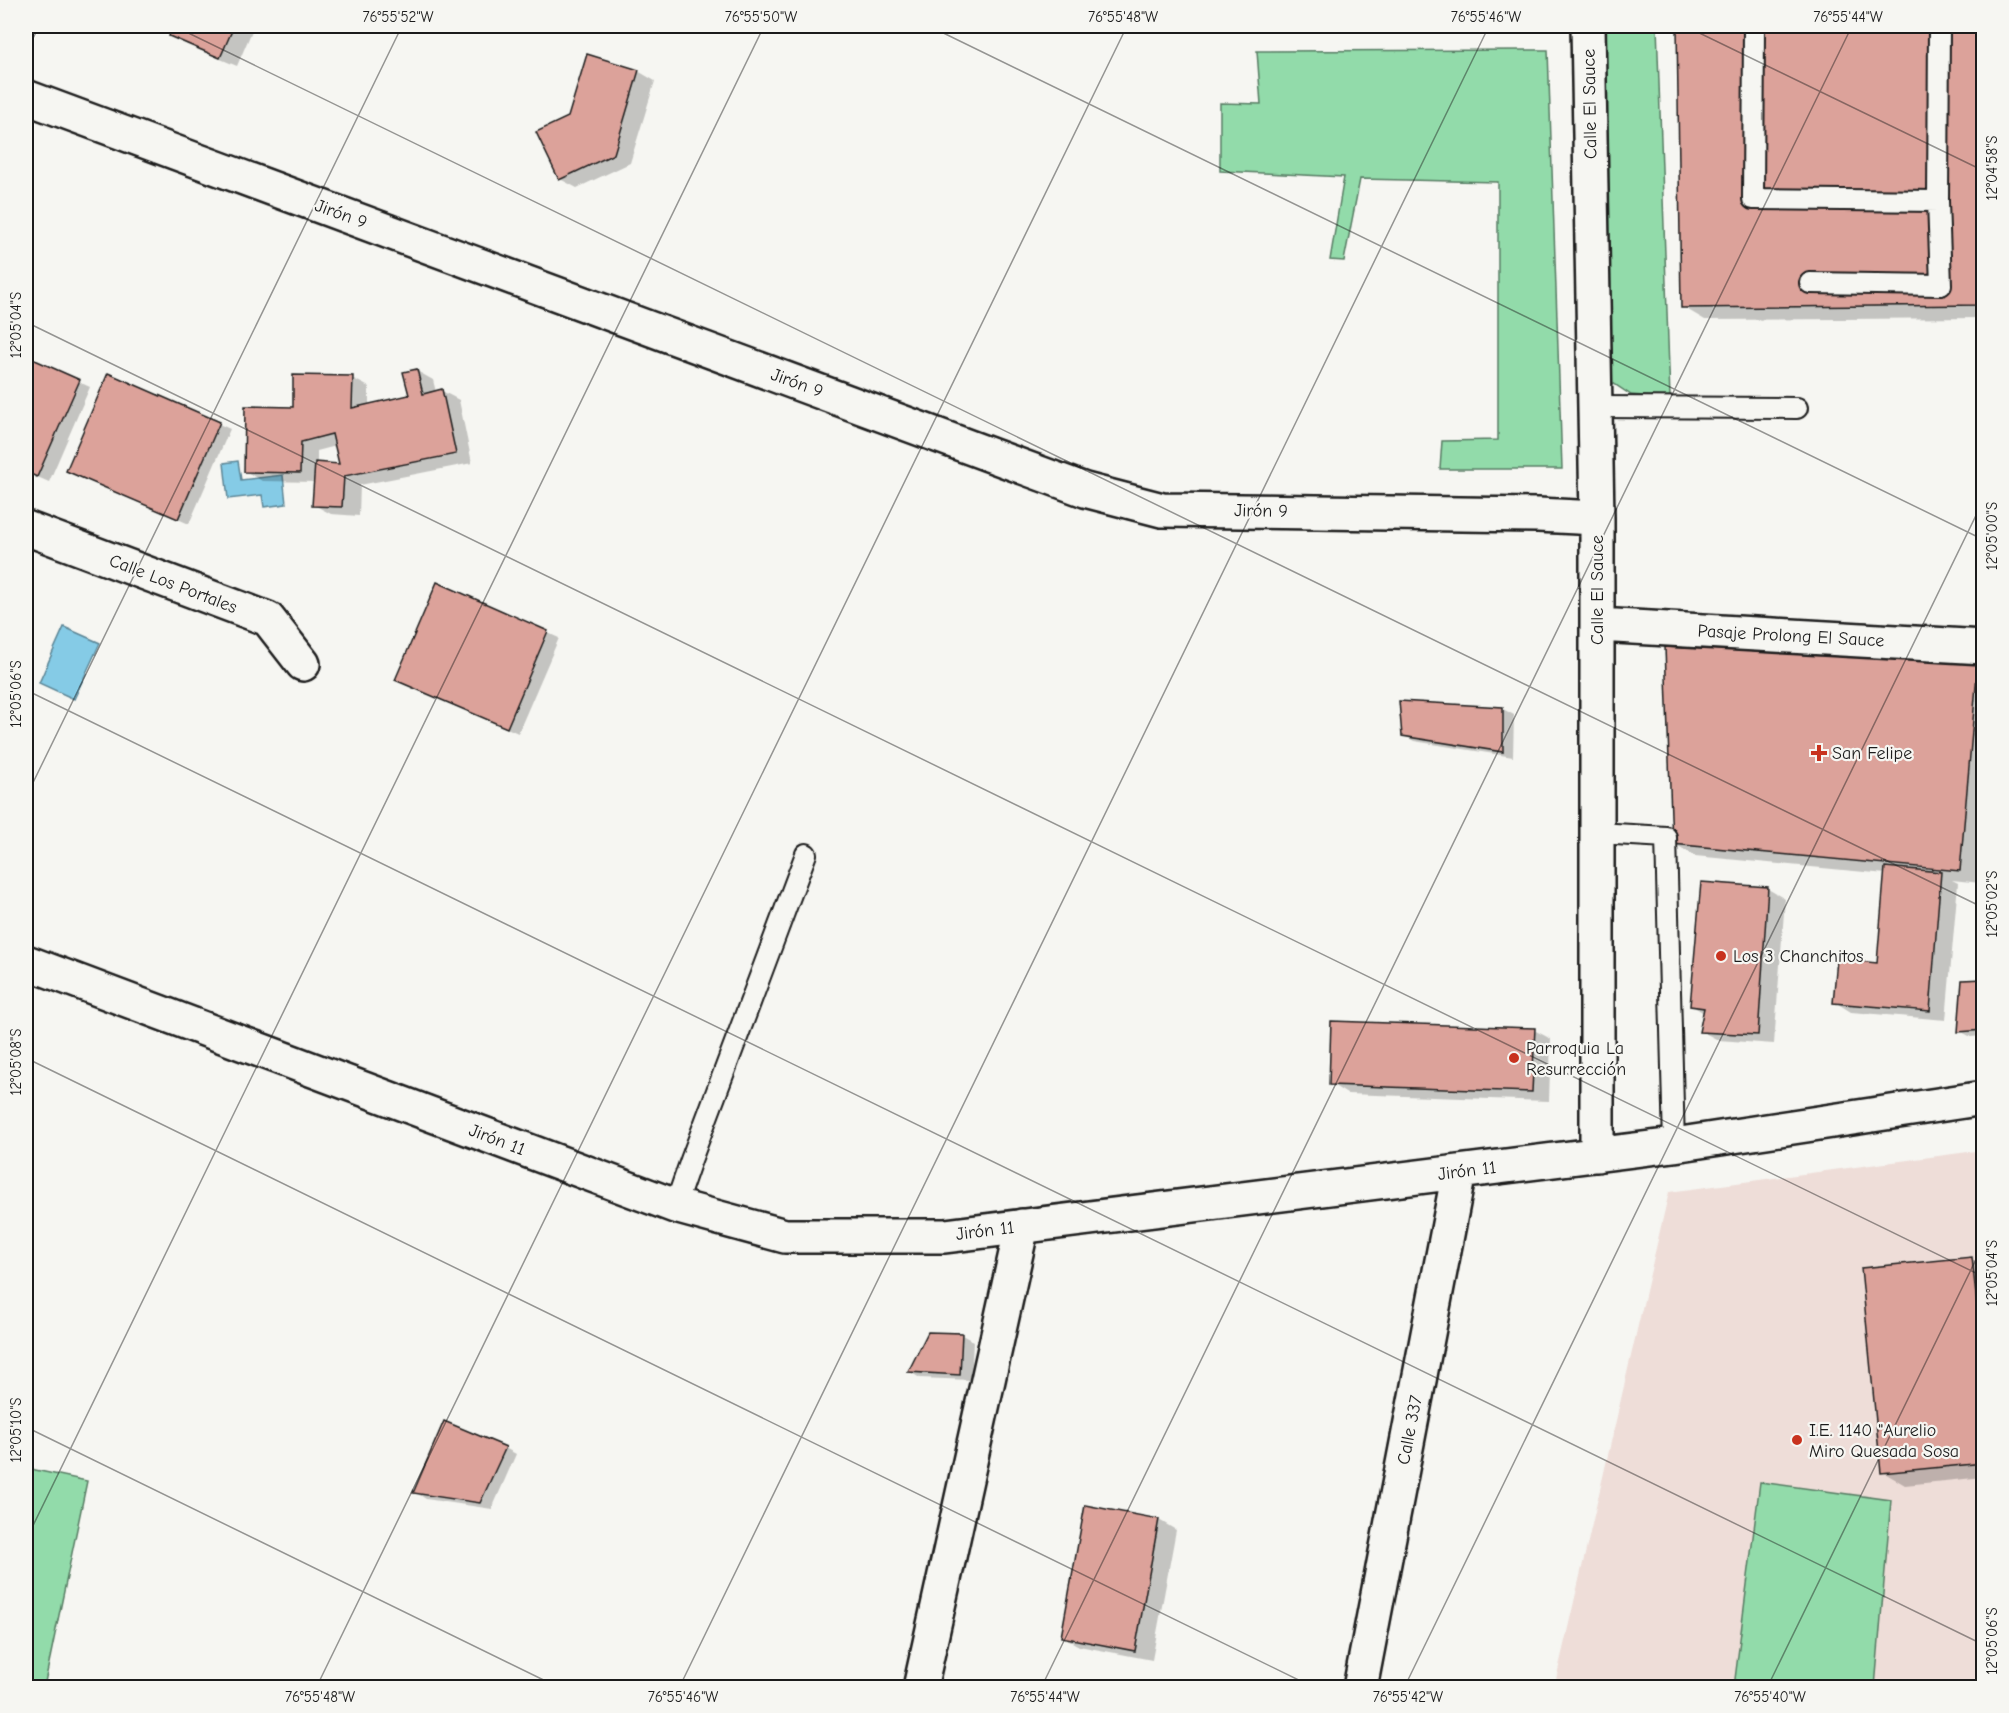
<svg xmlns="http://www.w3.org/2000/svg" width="2009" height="1713" font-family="'Comic Neue',sans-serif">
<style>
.built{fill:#eeddd8}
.green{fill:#92dbaa;stroke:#577c63;stroke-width:1.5}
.water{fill:#85cbe6;stroke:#5b8595;stroke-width:1.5}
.shadow{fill:#0003;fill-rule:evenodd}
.building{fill:#dca29a;stroke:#1c1c1c;stroke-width:1.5}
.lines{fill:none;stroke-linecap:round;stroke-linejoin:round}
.lane-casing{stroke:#1c1c1c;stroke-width:24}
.street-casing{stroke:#1c1c1c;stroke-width:38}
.lane{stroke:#f6f6f2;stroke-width:20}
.street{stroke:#f6f6f2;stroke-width:33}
.ticks{fill:none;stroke:#1c1c1c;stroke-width:1.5;stroke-opacity:0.45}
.poi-dot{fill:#c8321e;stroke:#f6f6f2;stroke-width:2}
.labels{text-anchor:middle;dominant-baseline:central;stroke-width:4.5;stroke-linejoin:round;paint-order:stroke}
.street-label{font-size:18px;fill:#1c1c1c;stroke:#f6f6f2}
.poi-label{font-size:18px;fill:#1c1c1c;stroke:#f6f6f2;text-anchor:start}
.neatline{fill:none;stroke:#1c1c1c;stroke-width:2}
.ticks-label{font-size:15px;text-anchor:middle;fill:#1c1c1c}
</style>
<rect width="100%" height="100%" fill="#f6f6f2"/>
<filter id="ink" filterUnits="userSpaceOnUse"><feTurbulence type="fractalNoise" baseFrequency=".0167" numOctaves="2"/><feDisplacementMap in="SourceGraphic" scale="12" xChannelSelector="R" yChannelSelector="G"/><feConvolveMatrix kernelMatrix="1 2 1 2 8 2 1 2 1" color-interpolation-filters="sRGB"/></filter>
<g filter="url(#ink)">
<path class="built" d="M1983,1150v537l-429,1 115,-496z"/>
<path class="green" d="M1602,26h55l13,372 -39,-3 -21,-14z
M1548,50l14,419h-122l2,-28 56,-1v-258l-138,-3 -16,82 -14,-1 14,-83 -124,-6v-68l41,1 -4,-53z
M26,1468l61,13 -43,206h-18z
M1760,1482l131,18 -16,187h-141z"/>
<path class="water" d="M238,461l3,19 42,-5 3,29 -22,3 -2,-12 -34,4 -4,-36z
M64,627l36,16 -26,56 -35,-16z"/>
<path class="shadow" d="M175,26h79l-17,40 -50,-21 -16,-10z
M1679,26h305v292l-279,2 -22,-13z
M638,71l17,10 -25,82 -53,25 -17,-9 9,-61z
M26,358l64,29 -41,95 -23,-10z
M417,371l16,9 3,12 6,-1 17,9 13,63 -112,22 -1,31 -28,-2 -17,-9 1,-23 -53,-1 -17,-10 49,-62 58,-31 17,9v19l42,-10zM336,446l5,19 -24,-1v-13z
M109,375l121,54 -41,95 -121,-54z
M438,584l121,54 -41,95 -121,-54z
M1978,664l6,3v192l-3,24 -29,-3 6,3 -12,137 -95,-8 -16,-10 43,-37 8,-91 -191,-18 -22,-13z
M1503,709l11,6 -1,42 -99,-16 -11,-6z
M1768,889l17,10 -11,145 -56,-4 -17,-9 3,-18 -13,-8z
M1984,980v56l-13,1 -11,-6z
M1534,1030l17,9 -2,62 -202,-7 -16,-10z
M1971,1259l13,7v211l-79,8 -22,-13z
M962,1335l11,6 -2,39 -51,-2 -10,-6z
M505,1448l11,6 -24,55 -66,-10 -11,-7z
M1086,1507l73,13 17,10 -24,130 -73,-14 -16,-9z"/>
<path class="building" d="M173,26h61l-14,32 -51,-22z
M1677,26h303l4,279 -303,3z
M1980,26h4v89h-3z
M587,54l52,16 -25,84 -55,26 -23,-48 32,-15z
M1981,115h3v178z
M26,356l54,24 -43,97 -11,-5z
M417,369l6,25 19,-5 14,65 -112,22 -2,31 -30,-1 3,-44 24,2 -7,-30 -31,8 -1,31 -56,-1 1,-66 48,1v-32l60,1 -1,32 57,-13 -6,-23z
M108,373l112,49 -42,97 -112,-48z
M437,582l111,49 -41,97 -112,-48z
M1665,647l313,15 -18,209 -288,-27z
M1399,701l104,6v45l-101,-16z
M1885,867l56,5 -11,139 -97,-8 4,-44 40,4z
M1701,882l67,5 -10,148 -59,-3 5,-24 -14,-2z
M1984,979v51l-26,2 4,-52z
M1331,1021l204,7 -3,64 -203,-7z
M1972,1257l12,117v89l-103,10 -20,-205z
M928,1332l34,1 -2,42 -52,-3z
M444,1421l62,26 -26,56 -67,-10z
M1085,1505l74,14 -24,132 -74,-14z"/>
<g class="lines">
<g class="lane-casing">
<path id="lane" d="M1754,26l-1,173 185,2 1,-175
M1810,283l131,2 -3,-84
M1596,407l201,1
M1598,833l68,4 8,308
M675,1206l16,-46 115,-306"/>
</g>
<g class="street-casing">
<path id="street" d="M1588,26l9,492v637
M26,97l1059,393 77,20 376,5 59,3
M26,528l242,91 35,45
M1598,625l386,22
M26,962l649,244 110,30h160l729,-91 310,-47
M920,1688l102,-462
M1360,1688l99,-516"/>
</g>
<use href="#lane" class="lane"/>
<use href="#street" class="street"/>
</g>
</g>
<path class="ticks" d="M174,26l1810,882M929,26l1055,514M1685,26l299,145M26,53l13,-27M26,322l1958,955M26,690l1958,955M26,797l376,-771M26,1058l1289,630M26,1427l534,261M26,1540l738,-1514M316,1688l811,-1662M679,1688l810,-1662M1041,1688l811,-1662M1404,1688l580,-1189M1767,1688l217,-445"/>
<g class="poi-dot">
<path d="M1816 744h6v6h6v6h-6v6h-6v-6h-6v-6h6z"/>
<circle cx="1721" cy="956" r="6"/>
<circle cx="1514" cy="1058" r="6"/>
<circle cx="1797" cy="1440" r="6"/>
</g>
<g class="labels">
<g class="street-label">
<text transform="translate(1590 104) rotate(-91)">Calle El Sauce</text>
<text transform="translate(341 214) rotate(20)">Jirón 9</text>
<text transform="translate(797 383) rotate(20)">Jirón 9</text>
<text transform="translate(1261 511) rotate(1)">Jirón 9</text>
<text transform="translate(173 584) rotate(21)">Calle Los Portales</text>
<text transform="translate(1597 590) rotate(-90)">Calle El Sauce</text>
<text transform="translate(1791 636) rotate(3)">Pasaje Prolong El Sauce</text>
<text transform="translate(497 1140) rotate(21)">Jirón 11</text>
<text transform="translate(1467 1171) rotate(-7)">Jirón 11</text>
<text transform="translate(985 1231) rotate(-7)">Jirón 11</text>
<text transform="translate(1410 1430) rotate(-79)">Calle 337</text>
</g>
<g class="poi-label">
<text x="1832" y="753">San Felipe</text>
<text x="1733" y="956">Los 3 Chanchitos</text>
<text x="1526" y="1048">Parroquia La<tspan x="1526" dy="21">Resurrección</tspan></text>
<text x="1809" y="1430">I.E. 1140 "Aurelio<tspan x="1809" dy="21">Miro Quesada Sosa</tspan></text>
</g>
</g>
<rect width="2009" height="1713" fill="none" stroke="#f6f6f2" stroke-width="66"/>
<rect x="33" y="33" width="1943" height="1647" class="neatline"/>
<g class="ticks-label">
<text x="398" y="22">76°55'52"W</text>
<text x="761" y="22">76°55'50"W</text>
<text x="1123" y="22">76°55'48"W</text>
<text x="1486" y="22">76°55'46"W</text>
<text x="1848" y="22">76°55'44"W</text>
<text transform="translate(1992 168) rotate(-90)" y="5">12°04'58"S</text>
<text transform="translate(16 325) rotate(-90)" y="5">12°05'04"S</text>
<text transform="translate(1992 536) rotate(-90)" y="5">12°05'00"S</text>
<text transform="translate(16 694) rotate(-90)" y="5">12°05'06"S</text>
<text transform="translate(1992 904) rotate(-90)" y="5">12°05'02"S</text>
<text transform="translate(16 1062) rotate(-90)" y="5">12°05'08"S</text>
<text transform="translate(1992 1273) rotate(-90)" y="5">12°05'04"S</text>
<text transform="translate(16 1430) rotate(-90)" y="5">12°05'10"S</text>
<text transform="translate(1992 1641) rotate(-90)" y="5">12°05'06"S</text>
<text x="320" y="1702">76°55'48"W</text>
<text x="683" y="1702">76°55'46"W</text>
<text x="1045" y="1702">76°55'44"W</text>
<text x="1408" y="1702">76°55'42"W</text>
<text x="1770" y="1702">76°55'40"W</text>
</g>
</svg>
